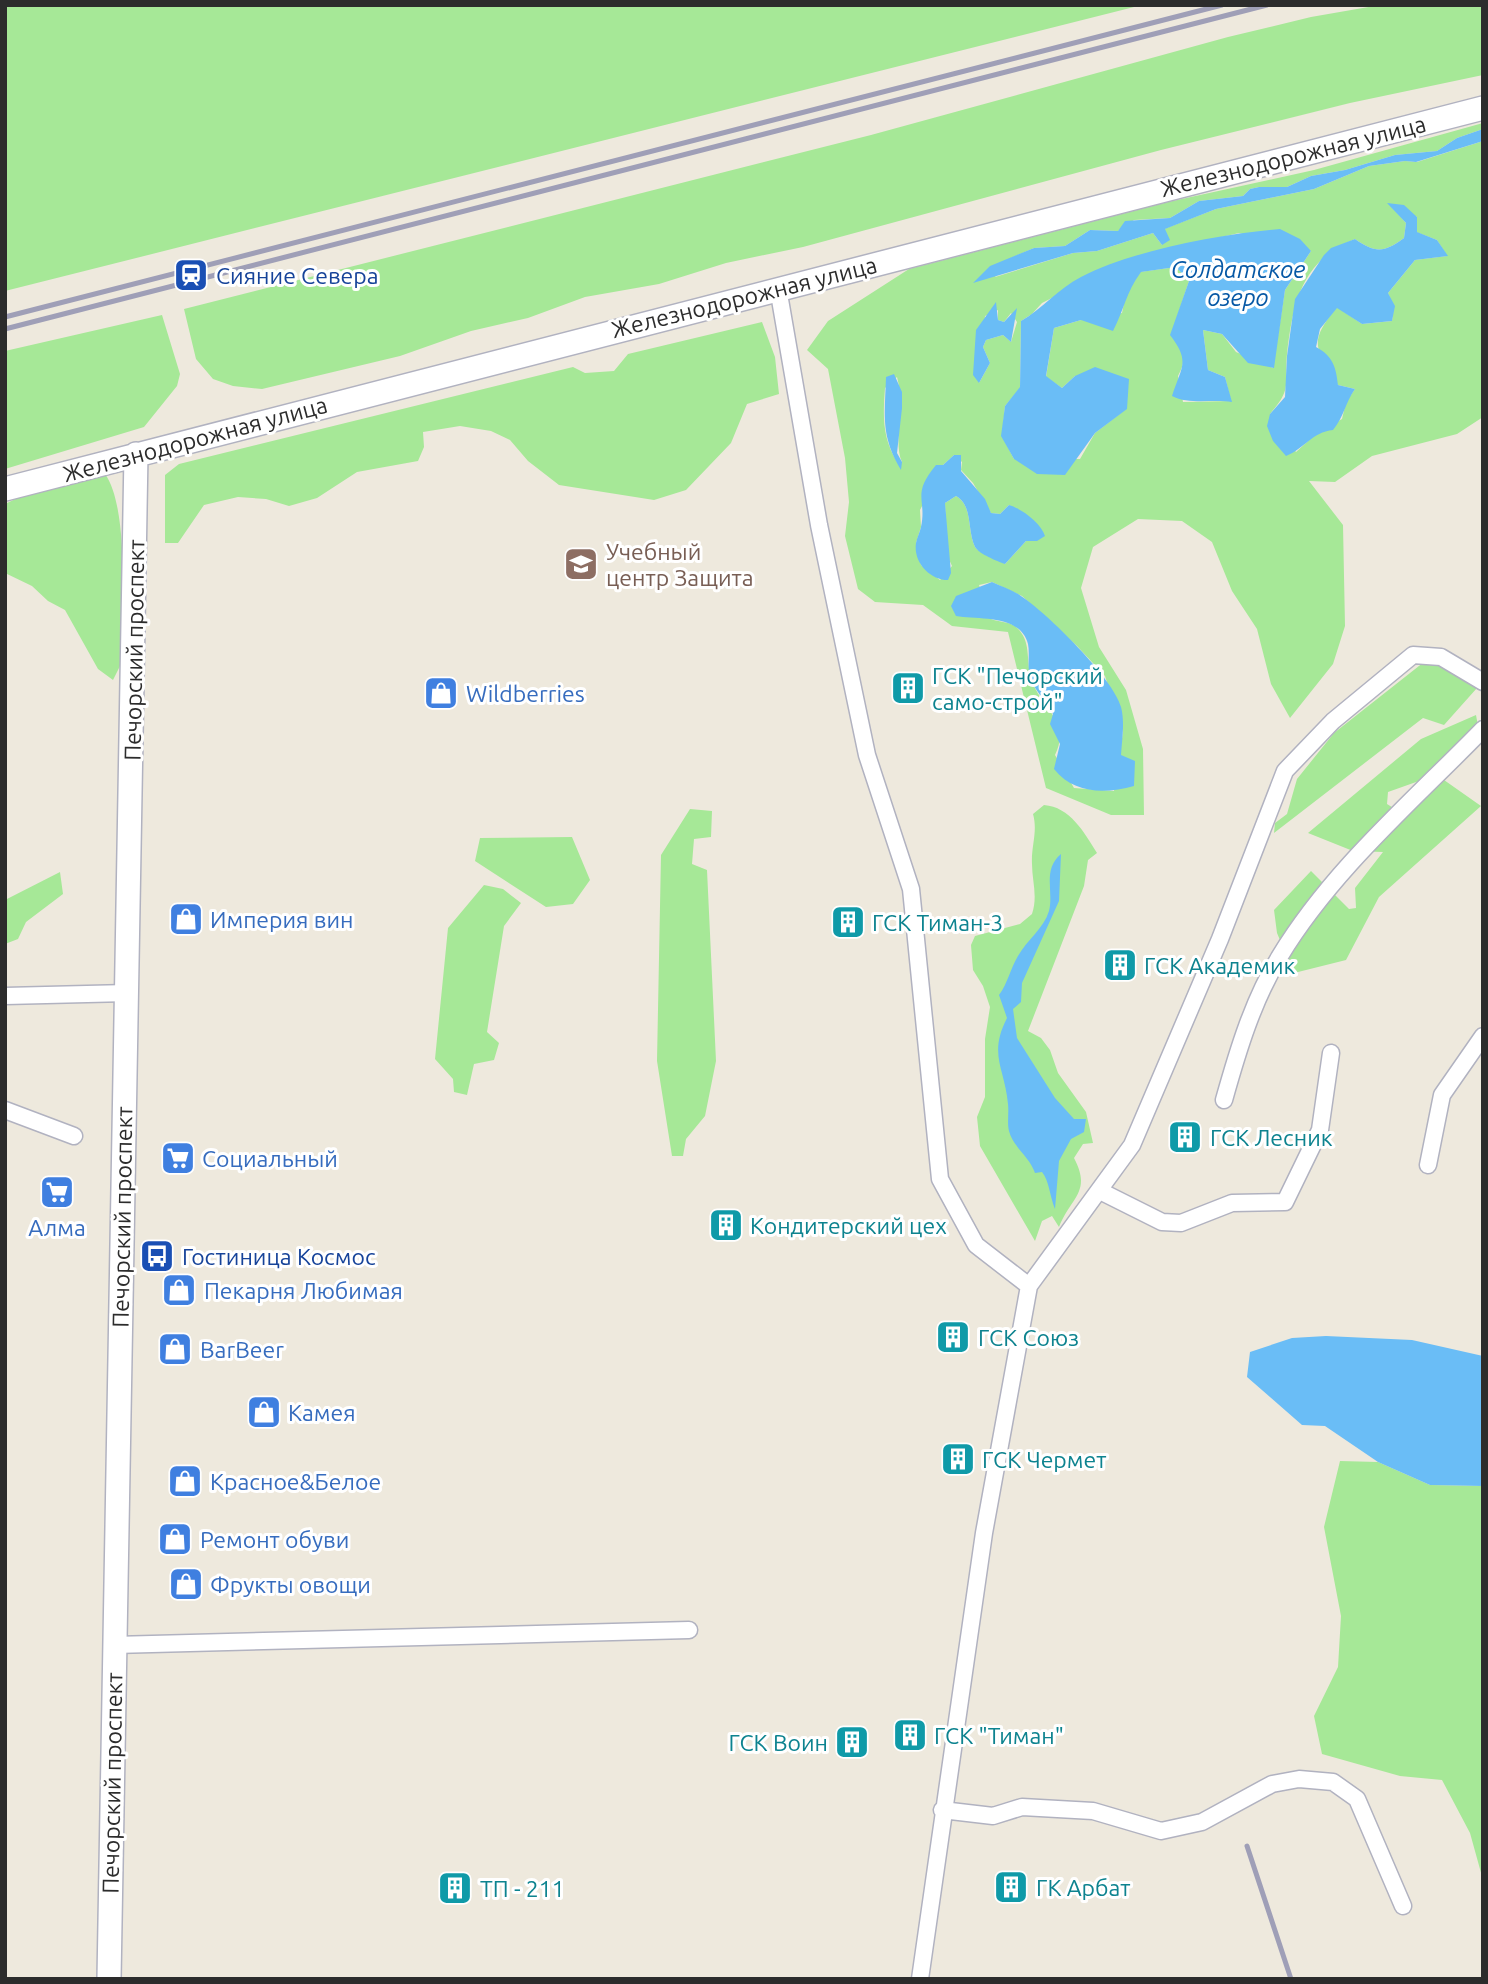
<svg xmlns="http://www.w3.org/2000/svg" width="1488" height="1984" font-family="Ubuntu,sans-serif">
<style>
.green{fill:#a6e897;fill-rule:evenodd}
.water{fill:#6abdf6}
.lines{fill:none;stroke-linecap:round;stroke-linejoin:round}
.minor-casing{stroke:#b1b2c0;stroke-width:19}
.secondary-casing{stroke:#b1b2c0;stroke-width:26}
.minor{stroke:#fff;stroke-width:16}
.secondary{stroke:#fff;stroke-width:23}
.rail{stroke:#9f9fb7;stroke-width:5}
.labels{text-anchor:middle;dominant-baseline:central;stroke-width:6;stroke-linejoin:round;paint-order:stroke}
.street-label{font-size:23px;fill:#2c2c2c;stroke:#fff}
.transit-label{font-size:23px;fill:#164399;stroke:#fff;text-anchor:start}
.education-label{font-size:23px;fill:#785e54;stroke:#fff;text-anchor:start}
.culture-label{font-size:23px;fill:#0d838f;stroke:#fff;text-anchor:start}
.shop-label{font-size:23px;fill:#366cbe;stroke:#fff;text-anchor:start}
.water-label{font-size:24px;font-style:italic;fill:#0658a5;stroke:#fff}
</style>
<rect width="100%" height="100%" fill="#eee9dd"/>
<path class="green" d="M5,5h1137l-1137,286z
M1380,5h103v70l-133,28 -189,47 -358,97 -77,16 -67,21 -74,13 -57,21 -57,13 -71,25 -138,33 -29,-3 -20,-7 -17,-20 -12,-50 687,-174 357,-98 83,-20z
M1483,123v6l-26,9 -20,13 -42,4 -50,15 -34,6 -24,11h-28l-9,2 -7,7 -44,5 -29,17 -36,2 -16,11 -28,-1 -25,16 -31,2 -23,10 -16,19 78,-24 24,-2 56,-18 9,12 2,-16 52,-20 98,-20 55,-23 36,-5 12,1 66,-21v276l-26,17 -85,22 -37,26 -26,-1 34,44 2,101 -12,38 -43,54 -19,-34 -14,-55 -25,-38 -20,-49 -30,-21 -44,-2 -45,28 -12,41 18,59 27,43 17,59 1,66h-33l-65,-27 -38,-156 -56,-6 -29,-21 -48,-3 -17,-13 -13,-53 4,-34 -4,-44 -17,-89 -21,-19 21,-29 81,-52 259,-67 146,-32zM1389,204l28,13 -1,15 21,8 10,16 -32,4 -27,33 6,13 -2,15 -30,3 -25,-17c-30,37 -21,40 1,78l17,4 -9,13 -4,17 -24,13 -22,20 -26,-38c23,-26 14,-30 17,-60 6,-52 15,-94 68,-115 20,14 29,14 49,-1l2,-15zM1239,233l72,18 -26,39 -12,78 -37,-16 -14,-18 -19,-4 5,40 17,7 6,24 -48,1 -5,-26c10,-18 4,-26 -7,-41l18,-54 -13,-14 -36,5 -14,21 -4,20 -41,7 -27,8 -8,49 16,11 13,-12 51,33 -31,24 -15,26h-66l-12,-23 3,-30 15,-18 1,-67 11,-7 10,-11 89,-45zM998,310v10l6,2 7,-9 6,9 -6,20 -8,-7 -17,5 -3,7 7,16 -11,20 6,-67zM897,377c8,28 -4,67 5,85h-5c-15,-25 -14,-46 -12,-74zM954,455l8,7 -1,8 12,13 18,30 9,1 9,-9 26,17 2,19h-11l-21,23c-7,-5 -27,-11 -30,-17 -8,-16 -2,-42 -19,-51l-11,7 2,52 5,11 -12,14 -19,-15 -5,-22 5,-16 -1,-17 23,-45zM992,582l30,14 55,50 28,30 18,56 -9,59 -40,-3 -19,-33c17,-34 -17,-50 -24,-77 -5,-17 0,-33 -11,-47 -8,-10 -18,-8 -29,-12l-12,-34z
M162,315l18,59 -3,12 -33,41 -139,42v-118z
M762,322l13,35 4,37 -32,10 -16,39 -45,47 -32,10 -95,-15 -31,-24 -18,-21 -19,-9 -31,-5 -37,6 1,15 -6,14 -61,11 -40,26 -28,8 -23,-7 -28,-2 -34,8 -26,38h-13v-68l14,-11 394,-97 12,6 29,-2 14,-17z
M105,474c25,34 17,146 16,190l-8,16 -15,-11 -33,-59 -17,-9 -16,-15 -27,-13v-69l25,-12z
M1424,662l29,7 24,19 -33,37 -21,-7 -149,115 1,-10 12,-9 10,-35 37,-46z
M1476,715l2,11 -45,50 -45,16 -1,12 8,5 49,-29 37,26 -102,91 -33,63 -52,13 -17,-40 -3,-23 37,-39 38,38 7,-1 -1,-20 28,-36 -30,-1 -45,-18 113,-94z
M1044,805c26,2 40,27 53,48l-9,7 -4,26 -56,145 13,7 9,12 8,23 28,39 7,31 -10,1 -9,14c18,34 -3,39 -15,69l-7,-11 -10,5 -7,20 -55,-95 -3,-29 8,-20v-58l5,-32 -7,-21 -10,-16 -2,-25 4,-9 45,-12 12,-10c6,-18 0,-33 0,-50 -1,-18 6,-32 1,-50z
M690,809l22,2 -1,26 -17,2 -2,25 15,6 9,191 -11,55 -19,23 -3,17h-11l-15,-95 4,-206z
M572,837l18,43 -17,24 -27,3 -71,-46 5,-23z
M60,872l3,22 -37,28 -8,17 -13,5v-44z
M484,885l19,4 18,14 -17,23 -17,106 12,11 -5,17 -20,4 -7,31 -13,-3 -1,-13 -18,-20 13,-131z
M1340,1461l38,1 52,23 53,1v394l-13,-47 -28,-53 -42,-4 -78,-22 -8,-38 24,-49 3,-51 -17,-89z"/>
<path class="water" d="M1483,129v12l-67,21 -11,-1 -36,5 -55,23 -98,20 -51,20 5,11 -8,5 -9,-12 -56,18 -24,2 -100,30 17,-17 44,-18 31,-2 25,-16 28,1 7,-10 45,-3 29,-17 44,-5 7,-7 9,-2h28l24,-11 34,-6 50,-15 42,-4 20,-13z
M1387,203l17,2 13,12v15l20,8 11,16 -33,4 -27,33 7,13 -3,15 -30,3 -25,-16 -17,21 -4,18c17,9 20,20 22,38l17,4c-10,14 -11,28 -22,41 -21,2 -29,19 -47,26l-13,-15 -6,-15 3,-12 15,-17 2,-41 8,-57 29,-44 7,-7 24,-9c20,14 29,14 49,-1l2,-15z
M1280,229l20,10 11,12 -26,39 -11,78 -26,-5 -26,-29 -19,-4 5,40 17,7 7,25c-20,-3 -43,3 -60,-6 9,-29 19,-34 -2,-61l19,-54 -13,-14 -35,5c-15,20 -17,38 -28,59l-32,-11 -27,8 -8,48 16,12 13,-12 20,-9 34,12 -2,30 -32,24 -30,42 -28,-1 -23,-15 -13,-23 4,-30 15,-19 1,-66c21,-12 37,-32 60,-44 52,-27 140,-43 199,-48z
M996,302l2,18 6,2 13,-14 -6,34 -8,-7 -17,5 -3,7 7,16 -11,20 -6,-8 3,-45z
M894,374l8,18v16l-5,45 5,9 -1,8c-21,-35 -16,-55 -15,-93z
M954,455h7v16l24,28 6,14 9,1 9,-9c13,4 32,18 36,31l-8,5h-11l-21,23c-8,-3 -26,-10 -30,-17 -8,-16 -2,-42 -19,-51l-11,7 6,70 -3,7c-18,0 -35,-18 -32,-37 1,-6 4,-11 5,-16 6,-28 -10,-32 15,-62h7z
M992,582c10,5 21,8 29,14 26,17 93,83 100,111 4,15 1,33 0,48l14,6 -1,25c-29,8 -60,8 -80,-17l6,-25 -10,-20 3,-10c-7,-14 -18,-22 -23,-37 -3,-11 0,-23 -2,-33 -8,-30 -49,-24 -72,-28l-5,-10 5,-10z
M1061,854l-2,47 -37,82 -1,19 -8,7 4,29 38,60 19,21h12l-2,13 -13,7 -12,22 -4,48c-5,-12 -6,-29 -13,-37l-7,1c-5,-16 -22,-26 -26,-42 -2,-8 0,-18 -1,-27 -3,-36 -20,-49 -1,-86l-8,-23c9,-12 11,-26 19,-39 9,-16 26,-28 31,-45 5,-20 -7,-41 12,-57z
M1326,1336l86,4 71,16v130l-53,-1 -52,-23 -53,-36 -23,-1 -55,-48 3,-25 42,-14z"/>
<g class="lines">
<g class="minor-casing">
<path id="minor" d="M778,288l41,237 48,230 44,134 29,290 36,66 53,41
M5,996l123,-3
M1224,1100c14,-50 29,-100 56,-144 52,-86 133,-155 203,-227
M5,1110l69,26
M1428,1165l14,-70 41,-59
M1100,1191l62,31 19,1 51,-20 53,-1 35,-72 11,-77
M114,1645l575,-15
M942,1810l51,6 29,-9 71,4 68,20 41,-9 70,-38 27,-5 34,3 24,17 46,107
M920,1979l64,-446 45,-247 103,-141 88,-206 65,-168 48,-50 80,-66 28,2 42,25"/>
</g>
<g class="secondary-casing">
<path id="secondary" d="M5,489l1478,-381
M109,1979l27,-1525"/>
</g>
<use href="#minor" class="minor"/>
<use href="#secondary" class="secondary"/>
<path class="rail" d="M5,317l1217,-312
M5,329l1262,-324
M1247,1846l44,133"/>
</g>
<defs>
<g id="station-square" transform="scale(1.75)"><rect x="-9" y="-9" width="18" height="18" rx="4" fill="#1a4fb4" stroke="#fff"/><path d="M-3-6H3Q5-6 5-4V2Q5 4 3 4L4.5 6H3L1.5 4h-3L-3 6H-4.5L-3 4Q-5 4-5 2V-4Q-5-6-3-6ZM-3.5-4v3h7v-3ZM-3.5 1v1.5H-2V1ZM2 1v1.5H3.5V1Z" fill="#fff"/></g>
<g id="school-square" transform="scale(1.75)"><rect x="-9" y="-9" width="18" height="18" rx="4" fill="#8d6e63" stroke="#fff"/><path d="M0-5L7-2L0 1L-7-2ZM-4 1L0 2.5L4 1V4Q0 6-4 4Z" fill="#fff"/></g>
<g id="building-square" transform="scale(1.75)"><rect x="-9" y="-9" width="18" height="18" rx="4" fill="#0f9aa8" stroke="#fff"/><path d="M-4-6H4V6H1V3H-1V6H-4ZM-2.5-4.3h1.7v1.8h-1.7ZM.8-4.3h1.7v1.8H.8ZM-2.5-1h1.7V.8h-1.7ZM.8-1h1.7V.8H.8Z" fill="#fff"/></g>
<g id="shop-square" transform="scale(1.75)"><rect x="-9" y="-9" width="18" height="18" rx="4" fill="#3f7fe0" stroke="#fff"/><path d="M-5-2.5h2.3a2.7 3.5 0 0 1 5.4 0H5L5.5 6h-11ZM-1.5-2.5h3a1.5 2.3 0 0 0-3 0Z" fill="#fff"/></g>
<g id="supermarket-square" transform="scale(1.75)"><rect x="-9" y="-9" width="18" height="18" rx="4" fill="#3f7fe0" stroke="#fff"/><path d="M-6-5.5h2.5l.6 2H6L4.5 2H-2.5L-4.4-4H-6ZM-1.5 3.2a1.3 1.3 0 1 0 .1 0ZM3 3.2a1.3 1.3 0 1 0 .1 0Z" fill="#fff"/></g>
<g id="bus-square" transform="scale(1.75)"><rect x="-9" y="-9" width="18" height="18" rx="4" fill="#1a4fb4" stroke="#fff"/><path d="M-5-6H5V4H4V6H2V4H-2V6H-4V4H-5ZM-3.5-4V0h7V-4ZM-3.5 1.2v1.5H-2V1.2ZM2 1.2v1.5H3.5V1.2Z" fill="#fff"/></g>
</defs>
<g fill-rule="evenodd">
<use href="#station-square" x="191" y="275"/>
<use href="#school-square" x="581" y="564"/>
<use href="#building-square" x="908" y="688"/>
<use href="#shop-square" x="441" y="693"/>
<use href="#shop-square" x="186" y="919"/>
<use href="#building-square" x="848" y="922"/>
<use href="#building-square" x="1120" y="965"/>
<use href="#building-square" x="1185" y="1137"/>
<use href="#supermarket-square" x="178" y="1158"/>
<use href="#supermarket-square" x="57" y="1192"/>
<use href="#building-square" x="726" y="1225"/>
<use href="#bus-square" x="157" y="1256"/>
<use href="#shop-square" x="179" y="1290"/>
<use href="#building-square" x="953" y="1337"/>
<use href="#shop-square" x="175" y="1349"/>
<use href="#shop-square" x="264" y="1412"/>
<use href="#building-square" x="958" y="1459"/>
<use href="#shop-square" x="185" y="1481"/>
<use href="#shop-square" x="175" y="1539"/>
<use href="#shop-square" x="186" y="1584"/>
<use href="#building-square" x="910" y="1735"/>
<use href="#building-square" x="852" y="1742"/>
<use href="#building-square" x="1011" y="1887"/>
<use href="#building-square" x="455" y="1888"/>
</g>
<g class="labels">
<g class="street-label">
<text transform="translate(1293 156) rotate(-14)">Железнодорожная улица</text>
<text transform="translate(744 297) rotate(-14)">Железнодорожная улица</text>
<text transform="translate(195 439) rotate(-15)">Железнодорожная улица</text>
<text transform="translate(134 650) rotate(-89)">Печорский проспект</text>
<text transform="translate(122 1217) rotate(-89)">Печорский проспект</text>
<text transform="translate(112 1783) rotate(-89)">Печорский проспект</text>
</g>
<g class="transit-label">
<text x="216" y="275">Сияние Севера</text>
<text x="182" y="1256">Гостиница Космос</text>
</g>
<g class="education-label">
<text x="606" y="551">Учебный<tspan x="606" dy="26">центр Защита</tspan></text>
</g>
<g class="culture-label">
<text x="932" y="675">ГСК "Печорский<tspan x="932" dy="26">само-строй"</tspan></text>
<text x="872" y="922">ГСК Тиман-3</text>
<text x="1144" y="965">ГСК Академик</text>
<text x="1210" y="1137">ГСК Лесник</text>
<text x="750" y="1225">Кондитерский цех</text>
<text x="978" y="1337">ГСК Союз</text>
<text x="982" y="1459">ГСК Чермет</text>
<text x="934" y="1735">ГСК "Тиман"</text>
<text x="828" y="1742" text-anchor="end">ГСК Воин</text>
<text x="1036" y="1887">ГК Арбат</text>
<text x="480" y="1888">ТП - 211</text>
</g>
<g class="shop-label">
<text x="466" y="693">Wildberries</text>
<text x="210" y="919">Империя вин</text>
<text x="202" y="1158">Социальный</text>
<text x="57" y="1227" text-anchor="middle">Алма</text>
<text x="204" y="1290">Пекарня Любимая</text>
<text x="200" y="1349">BarBeer</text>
<text x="288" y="1412">Камея</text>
<text x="210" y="1481">Красное&amp;Белое</text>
<text x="200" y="1539">Ремонт обуви</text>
<text x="210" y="1584">Фрукты овощи</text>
</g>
<g class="water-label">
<text x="1238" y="269">Солдатское<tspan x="1238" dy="28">озеро</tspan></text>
</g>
</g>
<rect width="1488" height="1984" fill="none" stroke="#2c2c2c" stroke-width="14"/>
</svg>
